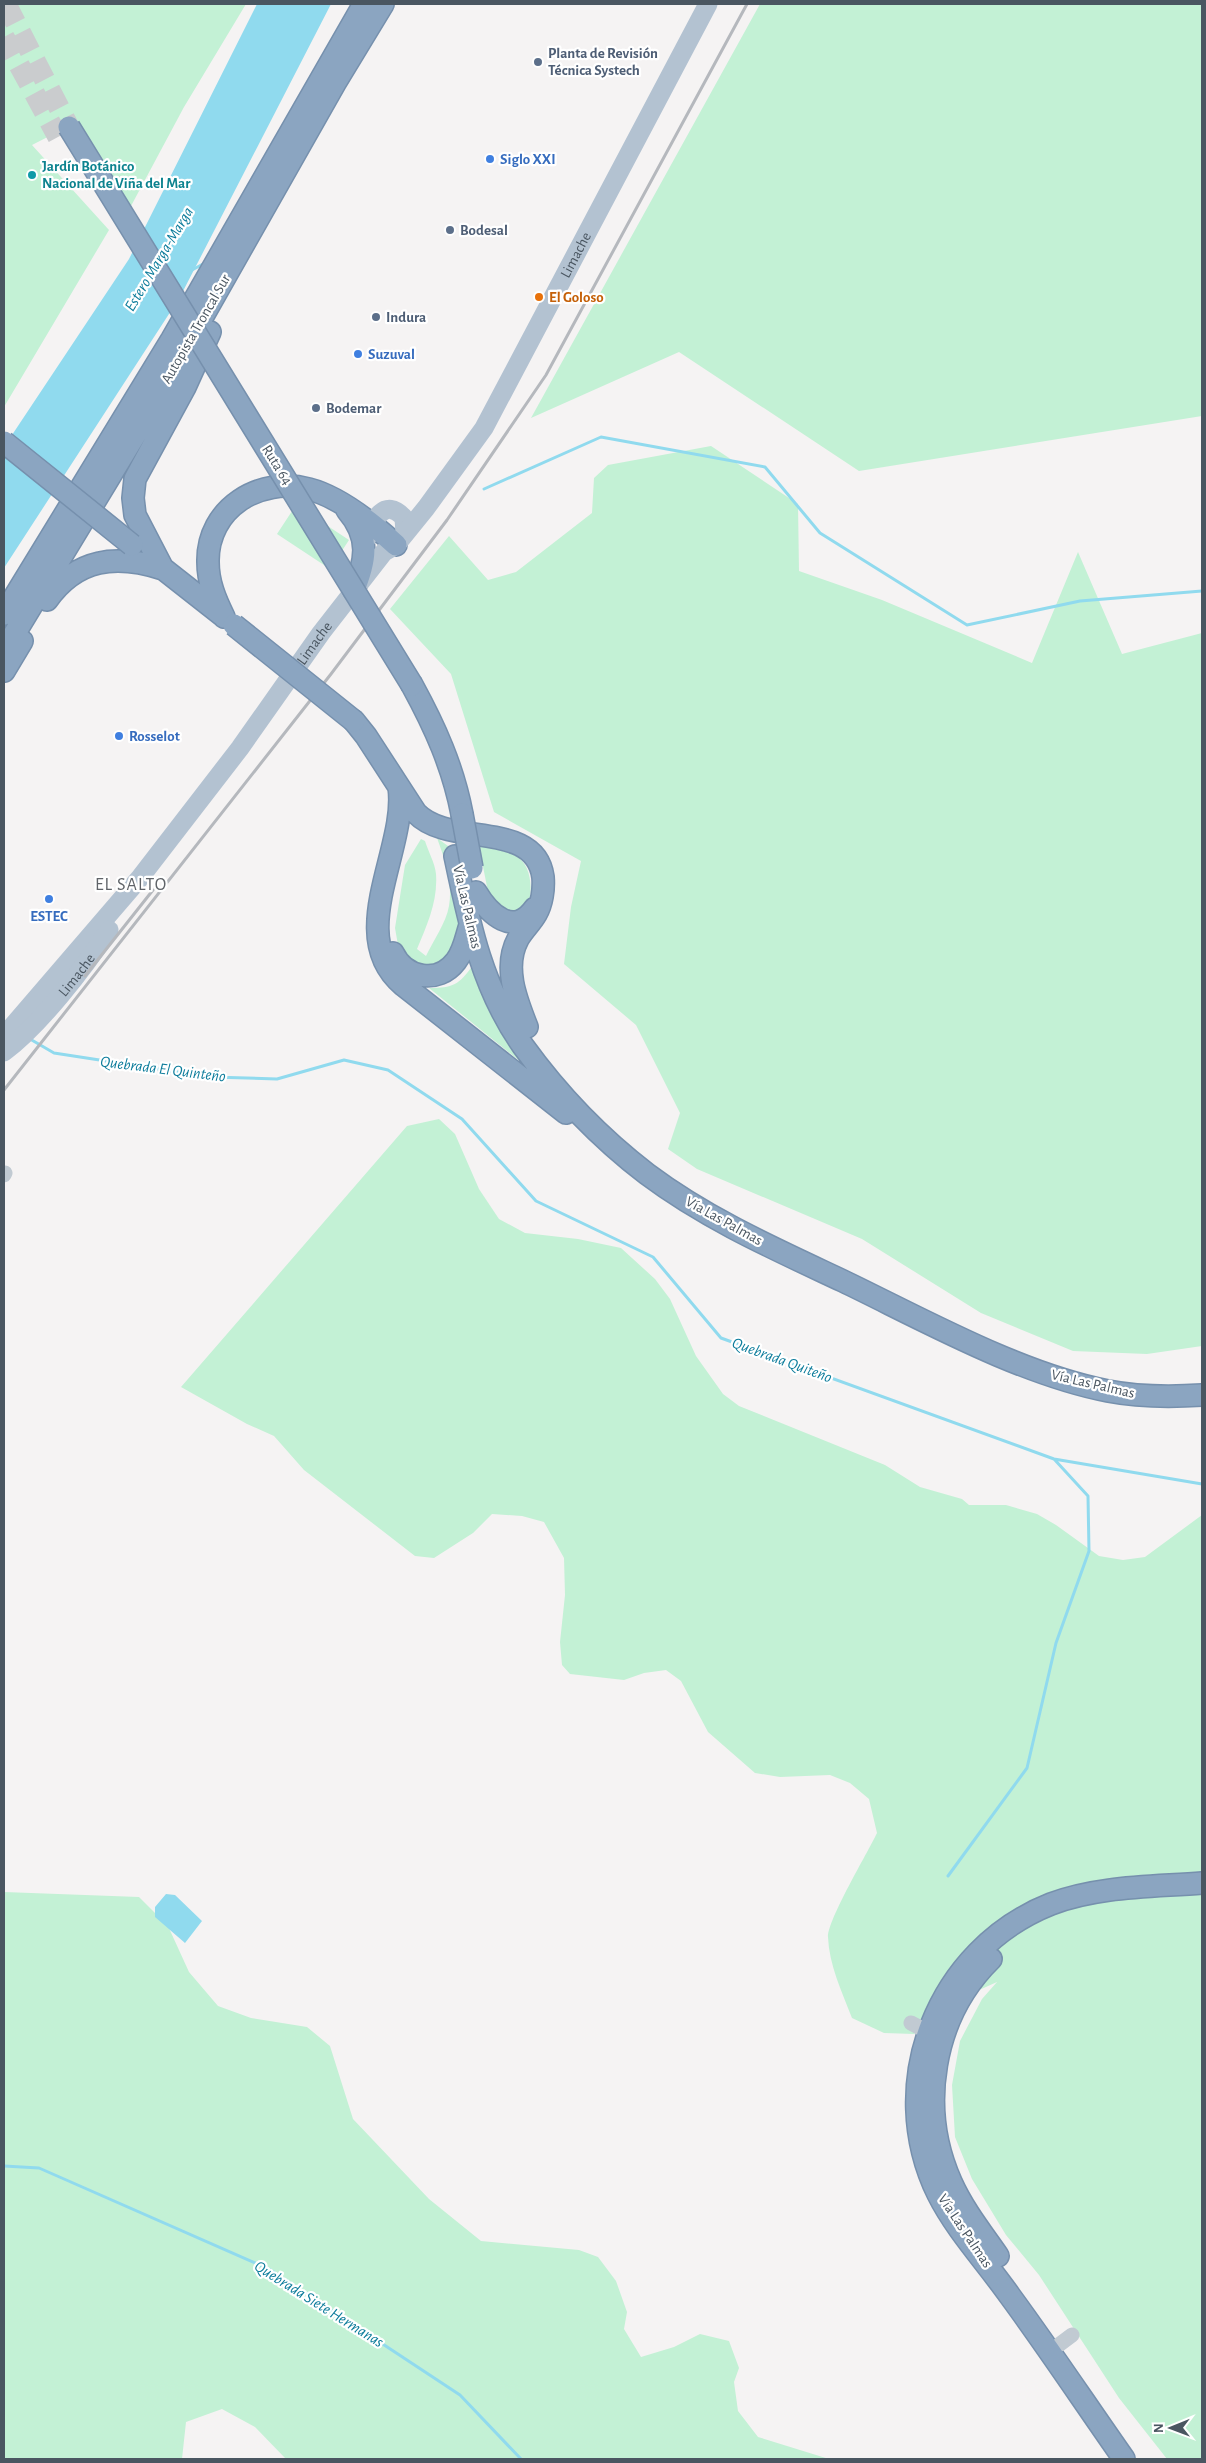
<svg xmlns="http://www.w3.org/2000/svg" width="1206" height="2463" font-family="'Alegreya Sans',sans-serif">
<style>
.green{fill:#c3f1d5}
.water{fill:#90daee}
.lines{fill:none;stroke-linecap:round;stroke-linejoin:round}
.stream{stroke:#90daee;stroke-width:3}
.highway-tunnel{stroke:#caccce;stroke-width:21;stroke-dasharray:21 11;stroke-linecap:butt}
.highway-casing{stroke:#7690ad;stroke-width:24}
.minor{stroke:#c1cad2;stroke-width:15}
.major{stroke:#b3c2d1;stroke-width:19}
.highway{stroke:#8ba5c1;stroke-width:21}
.rail{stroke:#b5b8bd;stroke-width:3}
.highway-bridge-casing{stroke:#7690ad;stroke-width:24;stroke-linecap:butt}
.highway-bridge{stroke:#8ba5c1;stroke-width:21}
.service-dot{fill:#5c6f8a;stroke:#fff;stroke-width:2}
.shop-dot{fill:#3f7fe0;stroke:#fff;stroke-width:2}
.culture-dot{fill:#0f9aa8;stroke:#fff;stroke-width:2}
.food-dot{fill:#e8710a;stroke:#fff;stroke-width:2}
.labels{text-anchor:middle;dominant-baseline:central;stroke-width:4.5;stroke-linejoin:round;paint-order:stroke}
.service-label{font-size:15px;font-weight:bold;fill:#4e5e75;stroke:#fff;text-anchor:start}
.shop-label{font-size:15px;font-weight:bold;fill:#366cbe;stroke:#fff;text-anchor:start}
.culture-label{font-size:15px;font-weight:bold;fill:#0d838f;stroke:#fff;text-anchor:start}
.street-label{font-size:15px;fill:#4a5661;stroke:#fff}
.food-label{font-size:15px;font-weight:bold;fill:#c56008;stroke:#fff;text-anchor:start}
.water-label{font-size:16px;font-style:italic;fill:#0c7c9b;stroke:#fff}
.quarter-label{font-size:18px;letter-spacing:1px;fill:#5f6368;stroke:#fff}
</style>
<rect width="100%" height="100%" fill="#f5f3f3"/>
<path class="green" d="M4,4h242l-62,103 -53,99 -54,-84 -45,23 77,85 -105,177z
M760,4h442v412l-343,55 -180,-119 -148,66z
M711,446l87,58 1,67 83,29 150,63 46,-111 44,102 80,-21v713l-55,8 -74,-3 -92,-38 -119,-74 -165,-70 -29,-20 12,-36 -44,-88 -72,-61 7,-57 10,-46 -87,-49 -43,-138 -61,-65 59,-73 39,44 28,-8 76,-59 2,-35 14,-13z
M296,505l53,35 -19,29 -53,-35z
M437,838l11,8c7,32 32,103 -10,121 -6,2 -16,2 -23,3l-16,-19 -4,-23 10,-63 16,-26 4,2c3,10 10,22 11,33 2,27 -9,51 -19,75l9,7c7,-15 20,-33 23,-50 4,-23 -4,-46 -12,-68z
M479,846c11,2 25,4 35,9 18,8 19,35 14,50l-20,9 -13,-7 -7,-15z
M473,965l74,118 -118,-95c24,0 30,-3 44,-23z
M439,1119l16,15 24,55 20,30 26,14 53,6 43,9 34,31 15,20 26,57 27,38 16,12 146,59 35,22 42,12 7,6h37l31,9 19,11 43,31 24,4 22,-3 57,-42v944h-35l-48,-61 -80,-123 -33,-40 -34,-56 -17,-42 -3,-52 8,-44 22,-42 15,-17 -20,9 -63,43 -30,-1 -32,-15c-10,-26 -23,-53 -24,-81 0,-18 39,-83 49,-104l-8,-34 -19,-16 -20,-8 -50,2 -25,-4 -47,-41 -27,-51 -15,-11 -22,3 -20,7 -54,-6 -8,-9 -2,-23 5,-47 -1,-37 -20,-36 -22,-6 -30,-2 -19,19 -39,25 -19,-2 -111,-86 -30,-34 -27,-12 -66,-37 226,-261z
M4,1892l135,5 29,29 21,46 29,34 33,12 56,9 23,19 23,73 76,80 52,42 98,9 19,7 18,24 11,31 -3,17 17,28 33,-10 26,-13 29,7 10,27 -5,14 4,29 20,26 71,22h-543l-31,-32 -33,-18 -36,13 -4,37h-178z"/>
<path class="water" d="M257,4h74l-151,293 -176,271v-121l125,-188z
M166,1894l9,1 27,26 -17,22 -30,-26v-10z"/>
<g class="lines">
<path class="stream" d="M192,270l11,-6
M484,489l117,-52 164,30 55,66 147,92 113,-24 122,-10
M30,1039l24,14 156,24 67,2 67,-19 44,10 74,49 74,82 117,56 68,81 333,121 148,25
M948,1876l79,-108 29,-125 33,-92 -1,-55 -34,-37
M4,2166l35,2 230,101 191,126 61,64"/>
<path class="highway-tunnel" d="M6,4l63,123
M4,37l54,100"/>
<g class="highway-casing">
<path id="highway" d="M347,510c24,28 19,51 6,82
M152,560l70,55
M163,569l-28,-54 -2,-17 2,-19 50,-92 25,-55
M47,600c30,-42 69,-46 116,-31
M4,614l168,-275 192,-335
M224,617c-9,-18 -16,-35 -16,-55 -1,-54 52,-86 101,-73 31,8 64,35 87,56
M4,651l140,-231 191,-337 48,-79
M4,671l18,-30
M412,685c23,42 41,82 50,129
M354,721l12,15 50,77c33,35 119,6 127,64 1,12 -1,27 -7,37 -5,9 -13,16 -18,25 -15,28 -2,60 9,88
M399,787c9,61 -55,148 4,198l163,128
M455,856c14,67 27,132 68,190 34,47 77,92 124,128 60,45 128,75 196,107 81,39 177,93 265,110 31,6 63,6 94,4
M476,892c13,22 38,46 59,16
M393,953c12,25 45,32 63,8 8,-10 10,-24 14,-36
M991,1959c-59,58 -73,149 -40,223 12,27 31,51 47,74
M1124,2459c-38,-54 -75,-110 -114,-163 -24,-34 -54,-66 -72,-102 -54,-110 -1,-245 113,-290 47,-18 101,-17 151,-21"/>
</g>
<path class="minor" d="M4,1175l1,-2
M911,2023l17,9
M1060,2344l12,-9"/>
<g class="major">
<path d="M367,538c5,-17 18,-42 37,-20l1,15"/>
<path id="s1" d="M4,1036l135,-157 101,-131 81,-115 63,-81 12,-7 30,-37 58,-80 224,-424"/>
<path id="s2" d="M4,1052c36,-27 80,-84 105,-122"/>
</g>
<use href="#highway" class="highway"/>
<path class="rail" d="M85,976l68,-86
M4,1090l327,-416 116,-154 99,-145 201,-371"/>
<g class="highway-bridge-casing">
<path id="highway-bridge" d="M69,127l343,558
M4,442l128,103
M234,625l120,96
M462,814l10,54"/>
</g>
<use href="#highway-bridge" class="highway-bridge"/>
</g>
<g class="service-dot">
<circle cx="538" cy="62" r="5"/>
<circle cx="450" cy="230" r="5"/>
<circle cx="376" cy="317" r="5"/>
<circle cx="316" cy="408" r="5"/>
</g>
<g class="shop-dot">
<circle cx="490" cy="159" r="5"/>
<circle cx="358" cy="354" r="5"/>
<circle cx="119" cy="736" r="5"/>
<circle cx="49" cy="899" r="5"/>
</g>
<circle class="culture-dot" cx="32" cy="175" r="5"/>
<circle class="food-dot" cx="539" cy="297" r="5"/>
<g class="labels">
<g class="service-label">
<text x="548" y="53">Planta de Revisión<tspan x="548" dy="17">Técnica Systech</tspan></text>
<text x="460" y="230">Bodesal</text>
<text x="386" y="317">Indura</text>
<text x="326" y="408">Bodemar</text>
</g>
<g class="shop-label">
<text x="500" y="159">Siglo XXI</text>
<text x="368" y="354">Suzuval</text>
<text x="129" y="736">Rosselot</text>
<text x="49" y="916" text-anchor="middle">ESTEC</text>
</g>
<g class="culture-label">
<text x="42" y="166">Jardín Botánico<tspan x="42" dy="17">Nacional de Viña del Mar</tspan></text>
</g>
<g class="street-label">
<text stroke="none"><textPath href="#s1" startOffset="972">Limache</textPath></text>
<text transform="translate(196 329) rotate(-60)">Autopista Troncal Sur</text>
<text transform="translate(277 465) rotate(58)">Ruta 64</text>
<text stroke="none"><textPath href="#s1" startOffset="501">Limache</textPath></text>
<text transform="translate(467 907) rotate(77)">Vía Las Palmas</text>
<text stroke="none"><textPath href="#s2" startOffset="106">Limache</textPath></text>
<text transform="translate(724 1221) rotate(29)">Vía Las Palmas</text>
<text transform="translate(1093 1384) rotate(13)">Vía Las Palmas</text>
<text transform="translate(965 2231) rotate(56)">Vía Las Palmas</text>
</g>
<g class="food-label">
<text x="549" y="297">El Goloso</text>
</g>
<g class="water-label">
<text transform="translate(159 259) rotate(-59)">Estero Marga-Marga</text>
<text transform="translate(163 1069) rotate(7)">Quebrada El Quinteño</text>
<text transform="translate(782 1360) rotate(20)">Quebrada Quiteño</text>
<text transform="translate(319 2304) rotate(32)">Quebrada Siete Hermanas</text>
</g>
<g class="quarter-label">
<text x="131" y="885">EL SALTO</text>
</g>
</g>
<rect width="1206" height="2463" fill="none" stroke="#4a5661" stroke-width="10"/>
<g transform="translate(1171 2428) rotate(269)" stroke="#ffffff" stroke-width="4" paint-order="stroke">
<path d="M0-4L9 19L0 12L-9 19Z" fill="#4a5661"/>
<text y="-8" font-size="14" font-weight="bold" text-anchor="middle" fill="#4a5661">N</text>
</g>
</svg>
